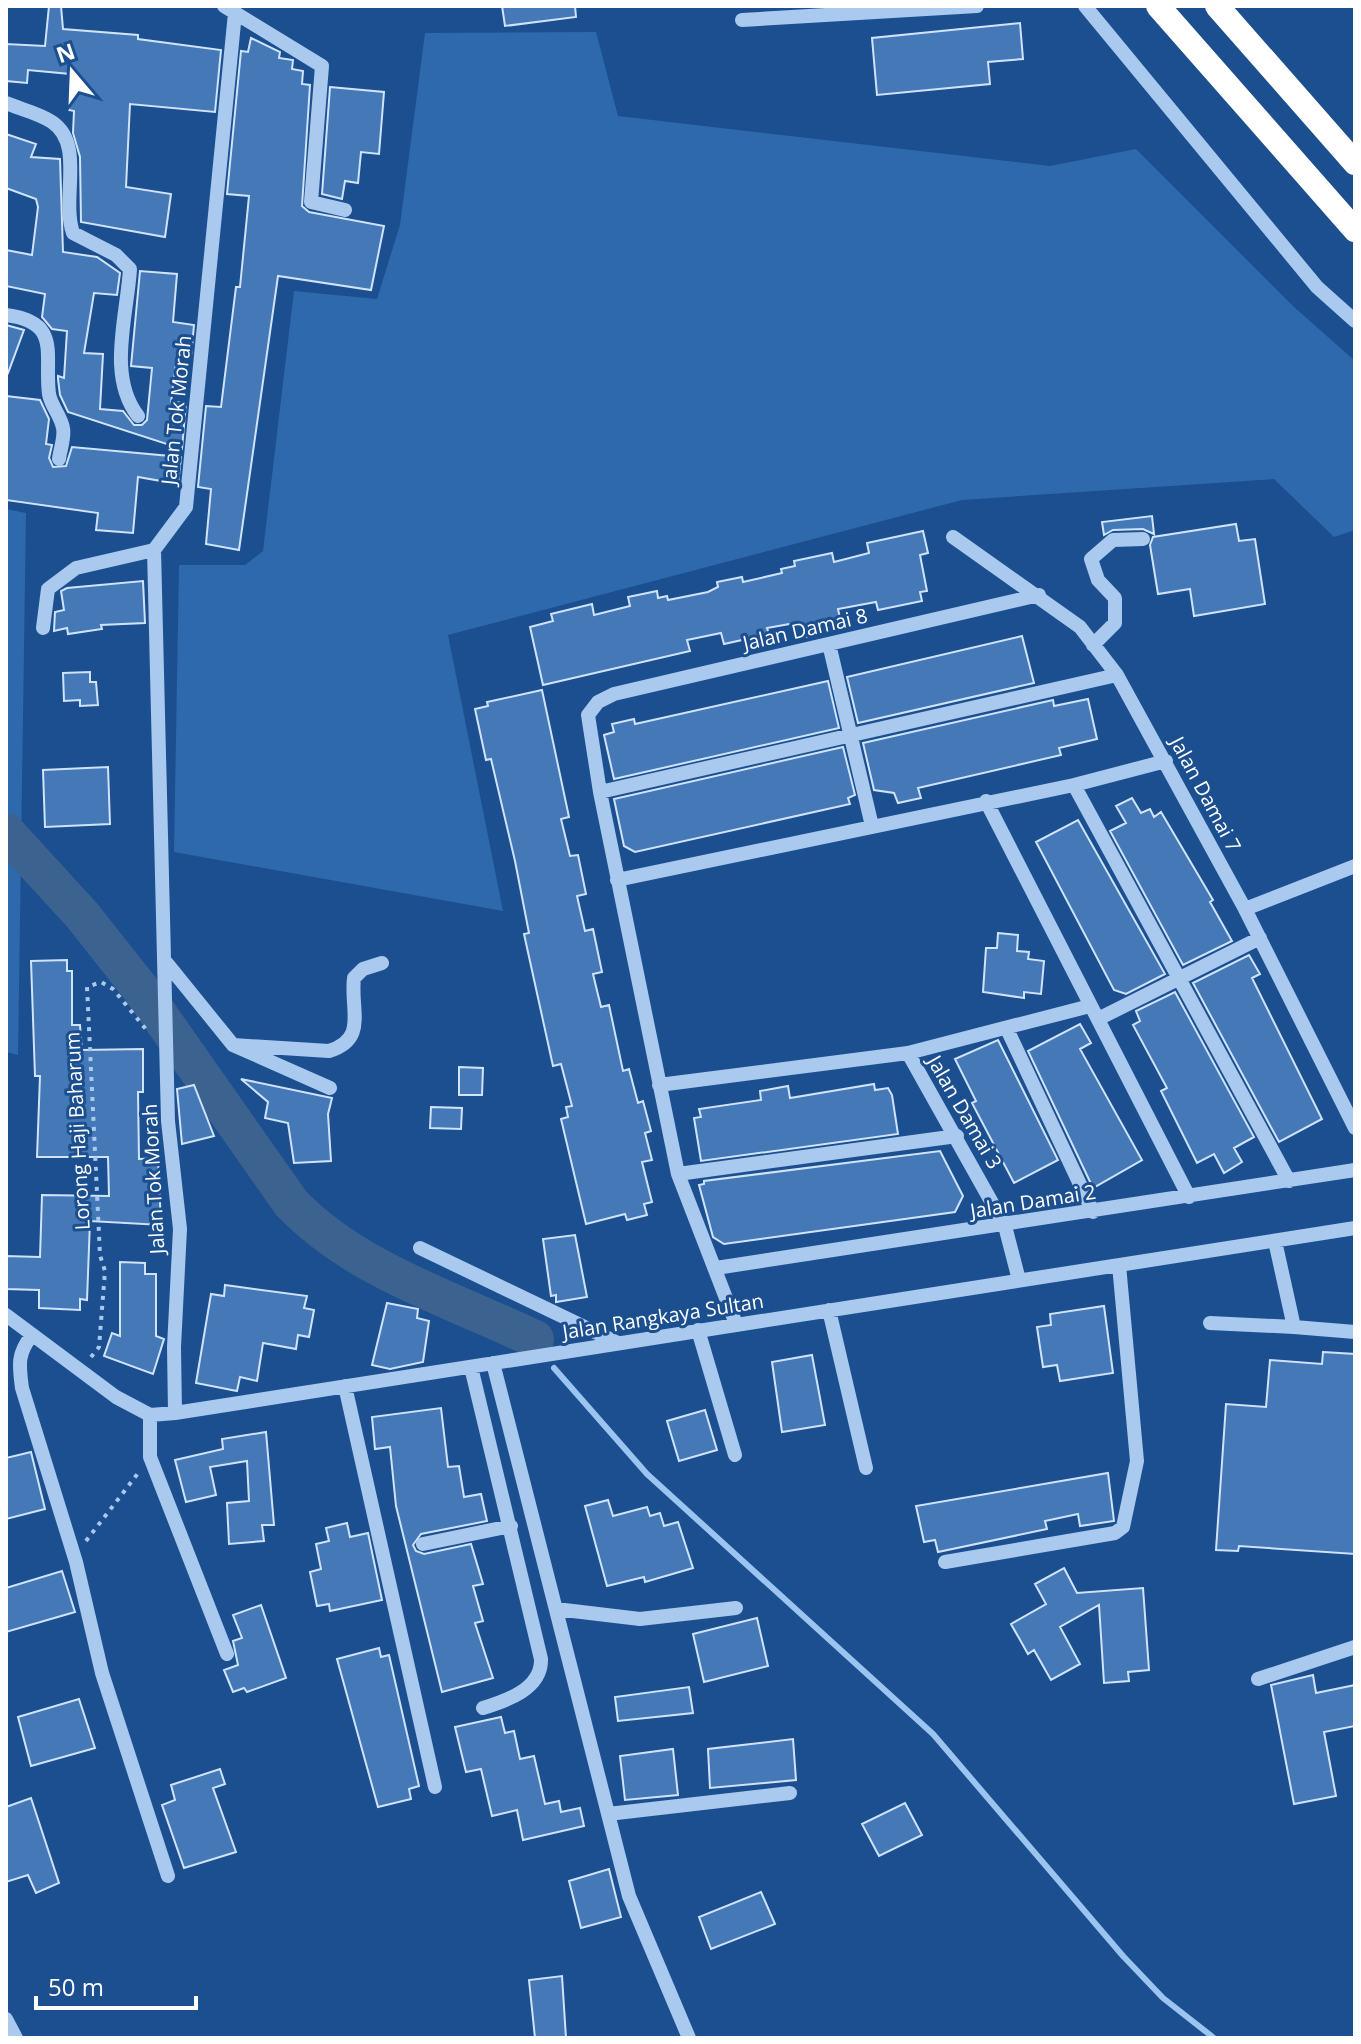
<svg xmlns="http://www.w3.org/2000/svg" width="1361" height="2044" font-family="'Open Sans',sans-serif">
<style>
.green{fill:#2e69ad}
.lines{fill:none;stroke-linecap:round;stroke-linejoin:round}
.stream{stroke:#9cc4f0;stroke-width:6}
.river{stroke:#3c6290;stroke-width:38}
.building{fill:#4478b7;stroke:#cfe3fa;stroke-width:2}
.path{stroke:#a9c9ee;stroke-width:4;stroke-dasharray:4 6;stroke-linecap:butt}
.minor{stroke:#a9c9ee;stroke-width:14}
.highway{stroke:#fff;stroke-width:24}
.labels{text-anchor:middle;dominant-baseline:central;stroke-width:6;stroke-linejoin:round;paint-order:stroke}
.street-label{font-size:20px;fill:#fff;stroke:#1b4f8f}
</style>
<rect width="100%" height="100%" fill="#1b4f8f"/>
<path class="green" d="M596,32l22,84 432,50 86,-17 157,157 62,55v169l-21,7 -60,-58 -312,21 -514,135 55,276 -329,-59 5,-287h66l18,-14 31,-260 83,8 23,-74 25,-192z
M6,509l20,4 -8,542 -12,-3z"/>
<g class="lines">
<path class="stream" d="M554,1368l93,106 286,260 190,222 40,42 51,40"/>
<path class="river" d="M6,832l76,83 61,77 148,211c64,67 162,97 244,136"/>
</g>
<path class="building" d="M49,6h12l2,23 75,6v4l83,11 -6,62 -85,-8 -4,83 45,7 -6,43 -84,-15 -1,-65 -7,-24 1,-22 -5,-1 1,-36 -42,-4 -1,13 -21,-2v-37l39,2z
M502,6h73l1,11 -71,9z
M1020,23l3,36 -35,3 2,22 -113,11 -5,-57z
M251,38l29,14 -1,6 14,2 -1,9 11,2 -1,13 8,1 -8,121 7,6 75,14 -13,64 -93,-14 -39,274 -33,-6 5,-55 -13,-2 8,-81 15,1 15,-120h4l9,-91 -22,-2 14,-143 7,1z
M330,87l54,5 -5,62 -18,-2 -3,31 -13,-2 -3,18 -20,-5z
M6,134l30,10 -5,13 29,2 3,93 34,5 23,16 -3,22 -23,-2 -10,60 19,1 -3,55 23,2 11,14h8l5,-5 5,-52 -21,-2 9,-95 37,3 -4,48 21,3 -3,32 -14,-1 -6,46 15,1 -4,46 -114,-37 -8,-17 -2,-16v-3l6,2 3,-47 -15,-2 -10,-12 3,-23 -39,-8v-36l26,5 6,-48 -2,-8 -30,-11z
M6,325l18,5 -16,43 -2,-1z
M6,396l34,4 9,19 -3,25 6,1 -3,13 4,9 13,-1 6,-19 109,10 -3,27 -40,-7 -5,56 -37,-3 2,-17 -92,-13z
M1152,516l2,18 -11,-5 -30,1 -9,5 -2,-13z
M1236,524l3,17 16,-2 10,65 -71,12 -4,-27 -32,5 -8,-49 3,-8z
M923,531l5,22 -8,2 7,36 -7,1 2,9 -44,9 -2,-8 -38,7 2,9 -20,5 2,11 -18,3 -3,-15 -34,6 2,6 -45,10 -3,-11 -34,7 3,11 -147,34 -13,-58 23,-6 -2,-7 41,-10 2,11 36,-9 -2,-9 29,-6 1,7 9,-2 1,4 40,-8 10,-5 -1,-5 25,-5 1,5 39,-9 -1,-4 14,-3 -1,-5 38,-8 2,9 35,-9 -2,-10z
M143,581l2,42 -44,2 1,4 -34,5 -1,-6 -13,3 1,-19 9,-2 -3,-19 6,-3z
M1022,636l12,47 -176,40 -11,-46z
M90,672v10h6l2,23 -18,1v-6l-16,1 -1,-28z
M828,681l11,47 -225,51 -10,-44 10,-3 -2,-8 22,-5 1,5z
M542,690l27,127 -8,2 9,37 8,-1 8,39 -9,2 8,35 8,-2 9,43 -9,2 8,33 8,-2 14,66 6,-2 9,34 5,-2 8,30 -6,2 7,27 -10,2 10,40 -8,2 3,11 -20,5 -2,-6 -39,10 -25,-105 7,-2 -2,-10 6,-1 -11,-42 -8,2 -29,-132 5,-1 -14,-72 -24,-102 -5,1 -11,-51 13,-3 -1,-4z
M1088,699l9,40 -38,9 2,7 -143,33 3,10 -23,5 -4,-10 -20,-3 -11,-47 190,-43 1,6z
M843,747l12,48 -7,3 2,6 -215,48 -11,-6 -10,-47z
M108,767l2,57 -65,3 -2,-57z
M1132,798l9,15 9,-4 4,8 7,-5 52,88 -3,2 22,39 -49,24 -73,-134 16,-8 -10,-17z
M1078,820l87,154 -39,20 -12,-4 -78,-148z
M998,933l20,2 -1,16 12,1 -1,7 16,2 -3,33 -17,-2v6l-41,-6 3,-44h11z
M1249,955l11,19 -8,4 70,141 -43,23 -86,-159z
M67,960v11h5v54h8l2,25 61,-1v43h-5l1,67 19,-1 3,67 -71,-4 -3,79 -7,-1v11l-41,-2v-18l-33,-1v-33l34,1 2,-62 67,1 -1,-39h-71l3,-81h-5l-4,-115z
M1175,992l79,145 -20,11 8,14 -18,11 -10,-19 -17,9 -36,-72 6,-3 -34,-63 7,-4 -4,-10z
M1080,1024l11,19 -11,6 62,111 -49,28 -65,-137z
M998,1040l60,120 -44,23 -42,-80 4,-2 -21,-42z
M459,1067l24,1 -1,27h-23z
M241,1079l91,19 -4,16 3,47 -37,2 -6,-40 -23,-5 3,-16z
M874,1084l1,6 13,-2 4,7 6,39 -197,27 -7,-43 7,-1 -2,-8 62,-9 -1,-9 28,-5 2,12z
M194,1085l20,51 -32,8 -5,-55z
M431,1107l31,1 -1,21 -31,-1z
M940,1151l23,45 -8,16 -231,32 -11,-7 -14,-52 5,-1v-3z
M575,1235l12,62 -31,5v-7l-5,1 -8,-57z
M120,1262l25,1v11h11v62l8,3 -11,35 -49,-18 8,-23 8,3z
M225,1285l82,11 -3,12 10,2 -5,27 -11,-2 -2,14 -33,-6 -6,38 -17,-4 -3,14 -41,-8 15,-89 13,2z
M387,1303l31,6 -1,9 12,3 -6,41 -33,7 -18,-4z
M1104,1306l9,67 -53,8 -3,-16 -14,2 -6,-40 14,-2 -1,-11z
M1323,1352l32,2v200l-116,-8 -1,5 -22,-1 10,-146 40,3 4,-47 52,4z
M812,1355l13,70 -43,7 -10,-70z
M441,1408l7,59 11,-1 5,31 17,-3 6,27 -66,13 -8,11 3,6 8,3 47,-10 12,40 -10,2 10,35 -8,2 18,55 -51,14 -46,-186 -6,-59 -15,2 -3,-32z
M705,1410l12,40 -38,11 -12,-40z
M266,1432l8,93h-12l2,16 -35,3 -2,-41 22,-2 -2,-40 -37,6 6,28 -30,7 -11,-42 48,-11 -1,-10z
M31,1452l14,57 -39,10v-61z
M1108,1473l6,48 -34,5 -2,-12 -33,7 2,8 -109,23 -3,-12 -11,2 -8,-36z
M608,1500l5,16 34,-9 3,9 10,-3 4,13 14,-4 15,46 -48,14 -1,-5 -37,9 -22,-80z
M347,1523l3,14 18,-4 14,67 -52,11 -1,-7 -12,2 -7,-34 11,-3 -5,-25 13,-3 -3,-13z
M1064,1568l13,25 66,-5 6,82 -21,2 1,9 -25,2 -5,-78 -39,22 20,37 -29,16 -17,-30 -6,4 -17,-30 35,-20 -11,-20z
M62,1571l13,41 -69,20v-44z
M261,1605l25,73 -39,14 -3,-4 -11,4 -9,-22 14,-5 -5,-24 9,-3 -9,-23z
M757,1618l11,48 -64,16 -11,-48z
M379,1648l2,9 8,-2 30,131 -10,3 2,10 -33,8 -41,-148z
M1313,1675l3,18 39,-8v41l-31,6 12,64 -42,8 -23,-119z
M689,1687l4,26 -75,8 -3,-24z
M79,1699l16,49 -64,18 -13,-49z
M501,1717l4,16 9,-2 6,28 14,-3 11,48 14,-3 2,11 19,-4 4,18 -61,14 -6,-30 -25,6 -11,-47 -15,3 -11,-45z
M793,1739l3,41 -86,8 -2,-39z
M673,1749l5,46 -53,5 -5,-44z
M220,1769l5,15 -12,4 23,64 -52,16 -22,-63 13,-5 -4,-15z
M31,1798l28,85 -23,10 -8,-18 -22,7v-75z
M905,1803l17,32 -43,21 -17,-32z
M609,1869l12,48 -40,11 -12,-47z
M761,1892l14,32 -64,25 -12,-32z
M562,1976l4,62h-31l-6,-58z"/>
<g class="lines">
<path class="path" d="M91,1357l8,-10 6,-76 -5,-16 -13,-268 14,-5 12,7 36,44
M86,1541l53,-69"/>
<path class="minor" d="M224,6l98,60 -11,136 34,8
M1085,6l232,281 38,34
M742,20l235,-14
M6,103c14,6 33,10 46,19 33,22 9,76 21,111l43,22 14,14c-3,48 -23,107 8,147
M6,315c56,7 38,39 43,79 2,12 12,22 14,34 2,9 -3,22 -4,31
M953,537l127,90 37,48 128,234 110,219
M43,628l5,-39 28,-21 78,-18
M829,644l43,182
M1093,645l22,-22v-25l-17,-18 -7,-21 22,-19 30,-1
M1074,785l215,396
M600,792l517,-117
M986,801l203,396
M617,880l457,-95 92,-24
M1245,909l110,-43
M165,961l68,84 97,43
M1098,1019l162,-81
M1007,1029l86,183
M233,1045l96,6c39,-12 21,-41 25,-73l9,-9 19,-6
M908,1053l97,173 14,54
M659,1085l249,-32 182,-47
M678,1174l279,-38
M420,1248l198,95
M716,1268l639,-98
M829,1310l37,158
M6,1315l110,82 34,18 25,-2 1180,-185
M1210,1323l84,4 -19,-86
M736,1324l-58,-150 -78,-382 -12,-77 10,-13 16,-8 425,-99
M1294,1327l61,5
M698,1330l37,125
M32,1335c-15,19 -13,30 -10,53l54,174 26,111 66,203
M493,1363l136,533 60,142
M471,1367l70,292c1,30 -35,42 -58,49
M345,1386l90,401
M175,1413l-1,-66 6,-118 -12,-108 -14,-571 32,-43 49,-494
M150,1415v42l77,197
M423,1544l88,-18
M945,1562l170,-29 8,-6 14,-66 -18,-196
M556,1609l84,10 96,-11
M1258,1679l97,-32
M608,1814l182,-21
M6,2019l10,19"/>
<path class="highway" d="M1158,6l197,224
M1217,6l138,157"/>
</g>
<g class="labels">
<g class="street-label">
<text transform="translate(176 410) rotate(-84)">Jalan Tok Morah</text>
<text transform="translate(805 629) rotate(-13)">Jalan Damai 8</text>
<text transform="translate(1206 794) rotate(62)">Jalan Damai 7</text>
<text transform="translate(965 1112) rotate(60)">Jalan Damai 3</text>
<text transform="translate(77 1131) rotate(-93)">Lorong Haji Baharum</text>
<text transform="translate(153 1179) rotate(-93)">Jalan Tok Morah</text>
<text transform="translate(1033 1201) rotate(-9)">Jalan Damai 2</text>
<text transform="translate(663 1316) rotate(-9)">Jalan Rangkaya Sultan</text>
</g>
</g>
<rect width="1361" height="2044" fill="none" stroke="#ffffff" stroke-width="16"/>
<g transform="translate(72 72) rotate(341)" stroke="#1b4f8f" stroke-width="6" paint-order="stroke">
<path d="M0-6L14 30L0 20L-14 30Z" fill="#ffffff"/>
<text y="-12" font-size="22" font-weight="bold" text-anchor="middle" fill="#ffffff">N</text>
</g>
<path d="M36 1996v12h160v-12" fill="none" stroke="#ffffff" stroke-width="4"/>
<text x="48" y="1996" font-size="24" fill="#ffffff" stroke="#1b4f8f" stroke-width="6" paint-order="stroke">50 m</text>
</svg>
